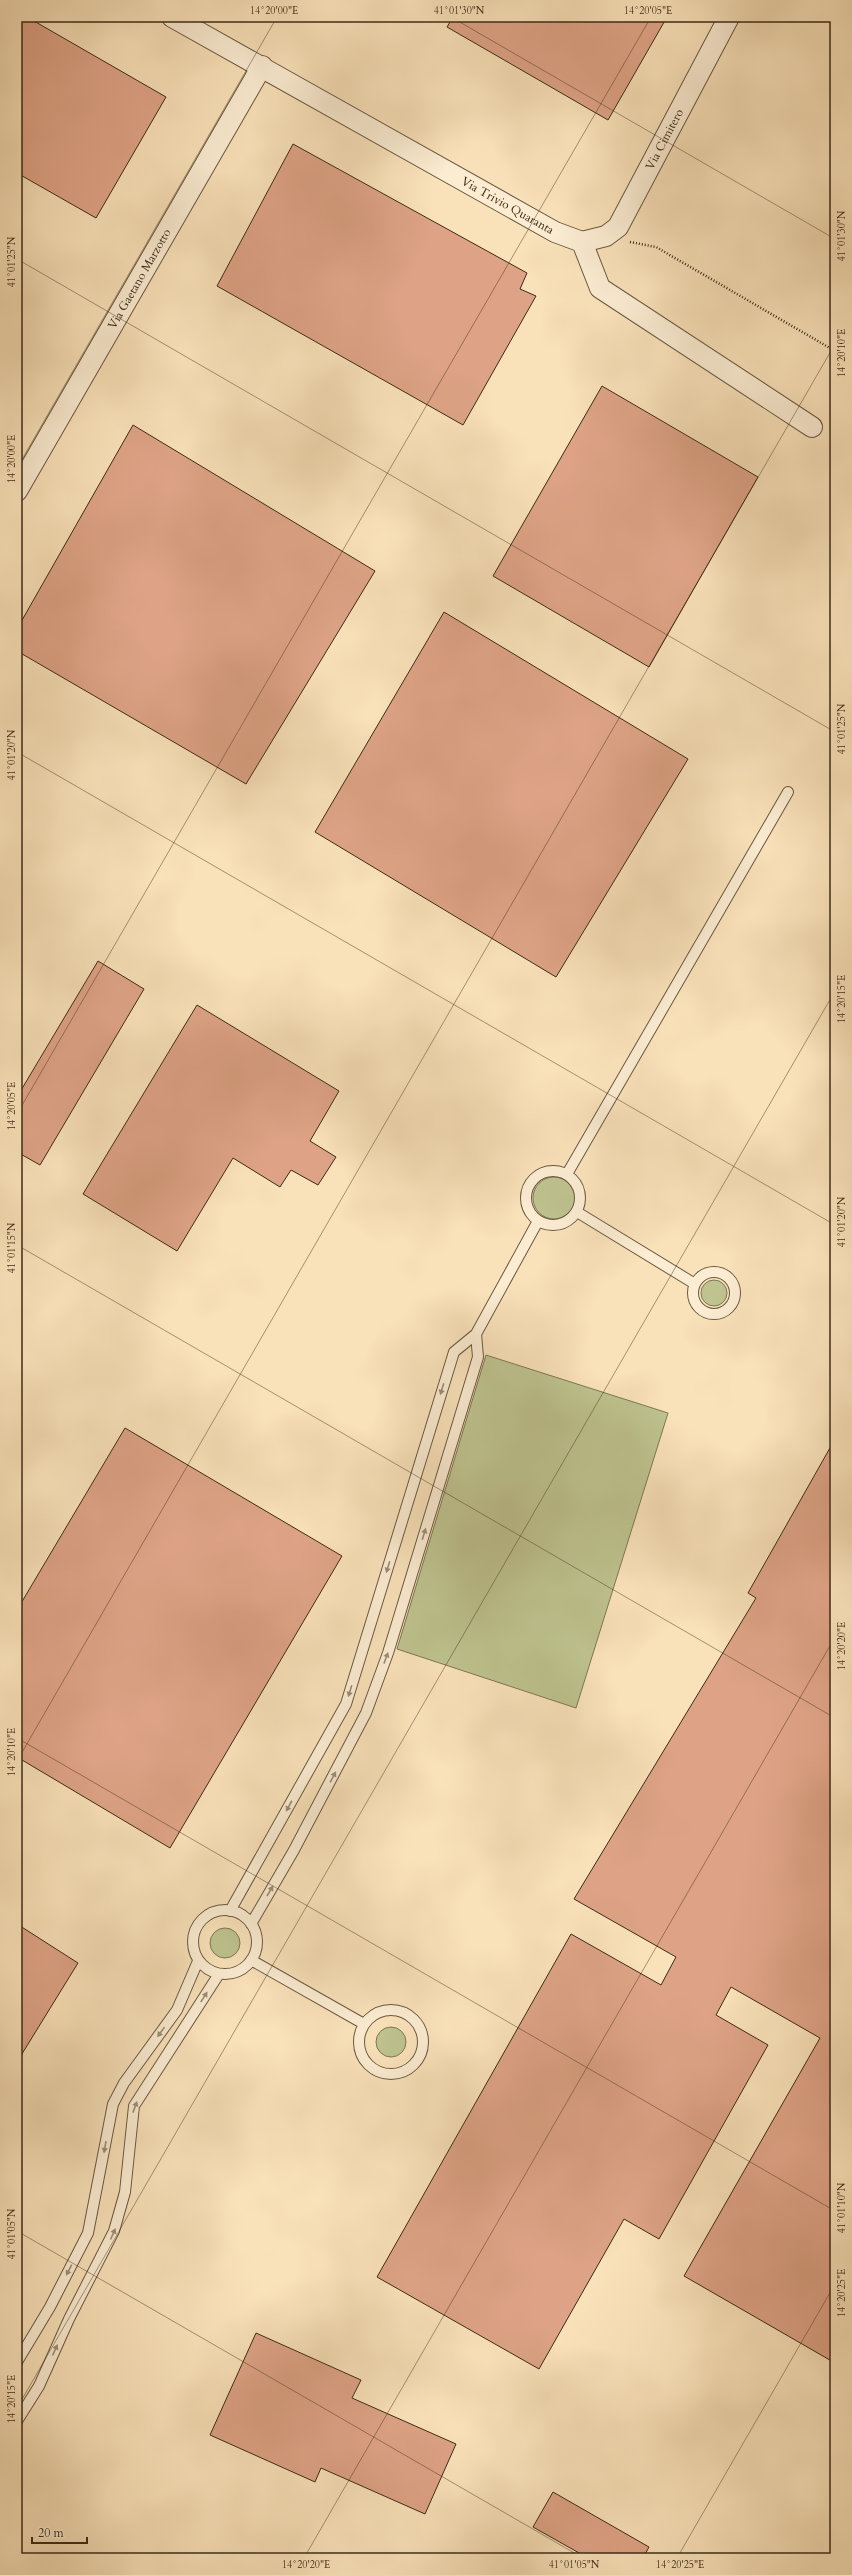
<svg xmlns="http://www.w3.org/2000/svg" width="852" height="2575" font-family="Cardo,serif">
<style>
.green{fill:#bec38f;stroke:#7d7753}
.building{fill:#dea386;stroke:#3c2b17}
.lines{fill:none;stroke-linecap:round;stroke-linejoin:round}
.lane-casing{stroke:#6b5840;stroke-width:12}
.street-casing{stroke:#6b5840;stroke-width:22}
.path{stroke:#3c2b17;stroke-width:2.5;stroke-dasharray:1 2;stroke-linecap:butt}
.lane{stroke:#fbecd2;stroke-width:10}
.street{stroke:#fbecd2;stroke-width:20}
.oneway{fill:#9c8c74}
.ticks{fill:none;stroke:#3c2b17;stroke-width:1;stroke-opacity:0.45}
.labels{text-anchor:middle;dominant-baseline:central;stroke-width:3;stroke-linejoin:round;paint-order:stroke}
.street-label{font-size:12px;fill:#3c2b17;stroke:#fbecd2}
.neatline{fill:none;stroke:#3c2b17;stroke-width:1.5}
.ticks-label{font-size:10px;text-anchor:middle;fill:#3c2b17}
</style>
<rect width="100%" height="100%" fill="#f9e1b9"/>
<filter id="stains"><feTurbulence type="fractalNoise" baseFrequency=".005" numOctaves="4"/><feColorMatrix values="0 0 0 0 .2 0 0 0 0 .09 0 0 0 0 .02 0 0 0 .5 -.17"/></filter>
<radialGradient id="worn" r=".72"><stop offset=".6" stop-color="#630" stop-opacity="0"/><stop offset="1" stop-color="#630" stop-opacity=".3"/></radialGradient>
<path class="green" d="M533 1198a21 21 0 1 1 42 0a21 21 0 1 1-42 0Z
M701 1293a13 13 0 1 1 26 0a13 13 0 1 1-26 0Z
M486,1355l182,58 -92,295 -179,-59z
M210 1943a15 15 0 1 1 30 0a15 15 0 1 1-30 0Z
M376 2042a15 15 0 1 1 30 0a15 15 0 1 1-30 0Z"/>
<path class="building" d="M17,17h10l139,80 -70,121 -79,-45z
M453,17h214l-59,103 -161,-93z
M293,144l234,129 -7,16 16,7 -73,129 -246,-139z
M602,386l156,91 -109,190 -156,-91z
M133,425l242,146 -129,213 -229,-133v-22z
M444,612l244,147 -132,218 -241,-145z
M98,961l46,28 -104,176 -23,-13v-55z
M197,1005l142,86 -29,50 26,16 -18,28 -27,-15 -11,17 -47,-29 -56,93 -94,-57z
M125,1428l217,128 -172,292 -153,-91v-147z
M835,1439v924l-151,-87 136,-238 -89,-51 -15,28 52,30 -109,194 -35,-20 -85,150 -162,-92 194,-343 90,51 15,-28 -102,-58 182,-301 -8,-5z
M17,1924l61,39 -61,99z
M256,2333l105,47 -9,18 104,46 -31,70 -104,-46 -6,14 -105,-47z
M553,2492l96,55 -6,11h-55l-55,-31z"/>
<g class="lines">
<g class="lane-casing">
<path id="lane" d="M526 1198a27 27 0 1 1 54 0a27 27 0 1 1-54 0Z
M567,1174l221,-382
M577,1212l118,72
M693 1293a21 21 0 1 1 42 0a21 21 0 1 1-42 0Z
M193 1942a32 32 0 1 1 64 0a32 32 0 1 1-64 0Z
M230,1911l116,-207 108,-352 22,-18 62,-113
M251,1924l43,-74 72,-137 22,-60 90,-296 -2,-23
M251,1960l113,64
M359 2042a32 32 0 1 1 64 0a32 32 0 1 1-64 0Z
M17,2362l33,-55 38,-74 25,-129 11,-21 53,-73 21,-49
M17,2421l22,-35 30,-67 45,-88 11,-39 9,-86 85,-132"/>
</g>
<g class="street-casing">
<g id="street">
<path id="s1" d="M172,17l383,215 27,10 18,46 212,139"/>
<path id="s2" d="M582,242l24,-6 12,-9 111,-210"/>
<path id="s3" d="M17,491l245,-425"/>
</g>
</g>
<path class="path" d="M630,242l26,5 179,104"/>
<use href="#lane" class="lane"/>
<use href="#street" class="street"/>
</g>
<defs><path id="oneway-solid" d="M-6-.8H1V-3.2L6.5 0L1 3.2V.8H-6Z"/></defs>
<g class="oneway">
<use href="#oneway-solid" transform="translate(442 1389) rotate(107)"/>
<use href="#oneway-solid" transform="translate(424 1534) rotate(-73)"/>
<use href="#oneway-solid" transform="translate(388 1567) rotate(107)"/>
<use href="#oneway-solid" transform="translate(386 1658) rotate(-70)"/>
<use href="#oneway-solid" transform="translate(350 1691) rotate(107)"/>
<use href="#oneway-solid" transform="translate(333 1777) rotate(-62)"/>
<use href="#oneway-solid" transform="translate(289 1806) rotate(119)"/>
<use href="#oneway-solid" transform="translate(270 1891) rotate(-60)"/>
<use href="#oneway-solid" transform="translate(204 1997) rotate(-57)"/>
<use href="#oneway-solid" transform="translate(161 2032) rotate(126)"/>
<use href="#oneway-solid" transform="translate(135 2107) rotate(-70)"/>
<use href="#oneway-solid" transform="translate(105 2147) rotate(100)"/>
<use href="#oneway-solid" transform="translate(113 2234) rotate(-66)"/>
<use href="#oneway-solid" transform="translate(69 2270) rotate(117)"/>
<use href="#oneway-solid" transform="translate(55 2350) rotate(-66)"/>
</g>
<path class="ticks" d="M451,17l384,222M17,259l818,473M17,468l260,-451M17,752l818,473M17,1114l634,-1097M17,1245l818,473M17,1738l818,473M17,1761l818,-1417M17,2231l566,327M17,2408l818,-1417M304,2558l531,-921M677,2558l158,-274"/>
<g class="labels">
<g class="street-label">
<text stroke="none"><textPath href="#s2" startOffset="139">Via Cimitero</textPath></text>
<text stroke="none"><textPath href="#s1" startOffset="385">Via Trivio Quaranta</textPath></text>
<text stroke="none"><textPath href="#s3" startOffset="245">Via Gaetano Marzotto</textPath></text>
</g>
</g>
<rect width="852" height="2575" fill="none" stroke="#f9e1b9" stroke-width="44"/>
<path d="M32 2537v6h55v-6" fill="none" stroke="#3c2b17" stroke-width="2"/>
<text x="38" y="2537" font-size="12" fill="#3c2b17" stroke="#fbecd2" stroke-width="3" paint-order="stroke">20 m</text>
<rect x="22" y="22" width="808" height="2531" class="neatline"/>
<g class="ticks-label">
<text x="274" y="14">14°20'00"E</text>
<text x="459" y="14">41°01'30"N</text>
<text x="648" y="14">14°20'05"E</text>
<text transform="translate(841 236) rotate(-90)" y="4">41°01'30"N</text>
<text transform="translate(11 262) rotate(-90)" y="4">41°01'25"N</text>
<text transform="translate(841 353) rotate(-90)" y="4">14°20'10"E</text>
<text transform="translate(11 459) rotate(-90)" y="4">14°20'00"E</text>
<text transform="translate(841 729) rotate(-90)" y="4">41°01'25"N</text>
<text transform="translate(11 755) rotate(-90)" y="4">41°01'20"N</text>
<text transform="translate(841 999) rotate(-90)" y="4">14°20'15"E</text>
<text transform="translate(11 1106) rotate(-90)" y="4">14°20'05"E</text>
<text transform="translate(841 1222) rotate(-90)" y="4">41°01'20"N</text>
<text transform="translate(11 1248) rotate(-90)" y="4">41°01'15"N</text>
<text transform="translate(841 1646) rotate(-90)" y="4">14°20'20"E</text>
<text transform="translate(11 1752) rotate(-90)" y="4">14°20'10"E</text>
<text transform="translate(841 2208) rotate(-90)" y="4">41°01'10"N</text>
<text transform="translate(11 2234) rotate(-90)" y="4">41°01'05"N</text>
<text transform="translate(841 2293) rotate(-90)" y="4">14°20'25"E</text>
<text transform="translate(11 2399) rotate(-90)" y="4">14°20'15"E</text>
<text x="306" y="2568">14°20'20"E</text>
<text x="574" y="2568">41°01'05"N</text>
<text x="680" y="2568">14°20'25"E</text>
</g>
<rect width="100%" height="100%" filter="url(#stains)"/>
<rect width="100%" height="100%" fill="url(#worn)"/>
</svg>
